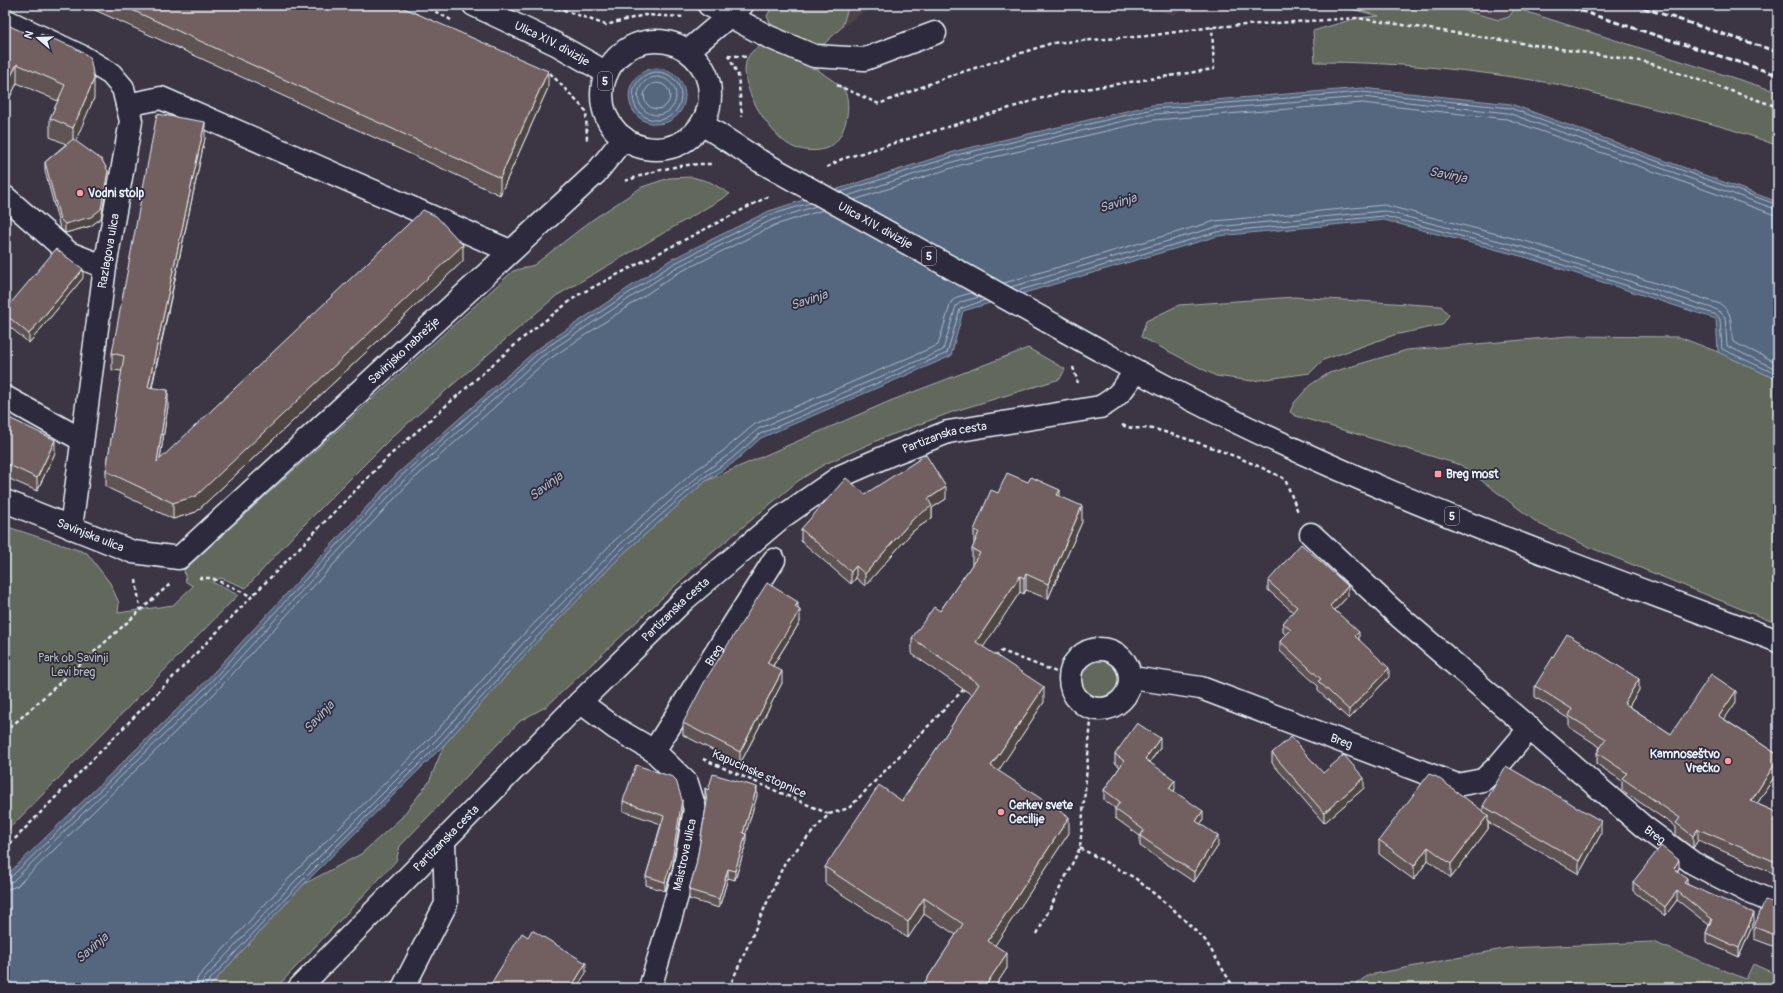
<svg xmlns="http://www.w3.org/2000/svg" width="1783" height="993" font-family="Pangolin,sans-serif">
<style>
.built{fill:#4c424c}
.green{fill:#62685b;stroke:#a5acaa}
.water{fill:#54667f;stroke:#8f9eaf}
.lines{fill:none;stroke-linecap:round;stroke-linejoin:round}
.shore{stroke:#adb9c8;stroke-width:1}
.minor-casing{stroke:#e8f1f8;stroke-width:25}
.major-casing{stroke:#e8f1f8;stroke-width:25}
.path{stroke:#e8f1f8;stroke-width:2.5;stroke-dasharray:4 3;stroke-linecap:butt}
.minor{stroke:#2f2a3d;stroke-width:22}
.major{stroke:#2f2a3d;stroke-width:22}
.rail{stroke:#e8f1f8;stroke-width:3;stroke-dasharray:6 3;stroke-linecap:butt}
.major-bridge-casing{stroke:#e8f1f8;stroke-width:25;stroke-linecap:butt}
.major-bridge{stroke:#2f2a3d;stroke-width:22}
.wall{fill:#615352;stroke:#e8f1f8}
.shaded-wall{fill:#4f4442;stroke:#e8f1f8}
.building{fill:#71615f;stroke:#e8f1f8}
.poi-dot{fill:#ff9aa2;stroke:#2f2a3d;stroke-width:1.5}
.labels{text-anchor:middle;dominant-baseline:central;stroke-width:3.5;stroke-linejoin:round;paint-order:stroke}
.shield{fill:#2f2a3d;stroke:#b0b5c0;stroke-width:1}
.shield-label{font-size:11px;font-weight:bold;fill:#e8f1f8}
.street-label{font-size:12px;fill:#e8f1f8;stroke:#2f2a3d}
.poi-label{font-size:12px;font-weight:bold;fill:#e8f1f8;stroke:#2f2a3d;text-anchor:start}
.park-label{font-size:12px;fill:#b2bab9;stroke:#2f2a3d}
.water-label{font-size:13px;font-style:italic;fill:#adb9c8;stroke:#2f2a3d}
</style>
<rect width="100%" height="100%" fill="#3c3544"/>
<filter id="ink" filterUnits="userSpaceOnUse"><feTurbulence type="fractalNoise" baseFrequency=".025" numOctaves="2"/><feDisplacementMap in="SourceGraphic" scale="8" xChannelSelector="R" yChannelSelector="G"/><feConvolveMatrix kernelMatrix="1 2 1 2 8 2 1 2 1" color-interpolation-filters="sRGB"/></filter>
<g filter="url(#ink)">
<path class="built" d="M781,5h93l-32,22z
M1144,5h46l-17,10z
M1445,5h71l-7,12 -10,3z"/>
<path class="green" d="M773,5h74l1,3 -6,19 -18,17 -14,1 -37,-15 -6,-14z
M1335,5h110l54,15 10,-3 6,-9 263,84v54c-42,-17 -87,-28 -131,-39 -30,-7 -60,-17 -91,-23 -80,-14 -159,-22 -241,-22l-2,-31 44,-13 22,-2z
M761,46c15,6 31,10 46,17 9,4 17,12 25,17 4,3 9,6 12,10 9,14 1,50 -15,57 -8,4 -16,4 -24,3 -3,-1 -9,-1 -12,-3 -25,-11 -73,-85 -32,-101z
M692,177l18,5 20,12 -174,102 -163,140 -99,99 -48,53 -25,-10 -9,4 26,13 -233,238v-303l3,-3 79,26 23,30 9,20 -1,10 55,-8 20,-19 -7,-4 -2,-12 329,-299 21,-6 58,-45 50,-33 27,-9z
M1294,297l147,9 8,9 -7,10 -48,10 -71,25 -13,13 -58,8 -36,-5 -75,-39 5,-16 33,-16z
M1569,336l110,1 39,15 60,28v244l-184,-75 -55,-25 -78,-59 -165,-49 -6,-4 4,-9 16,-18 19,-12 78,-23z
M1028,348l37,21 -5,10 -105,32 -72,27 -58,26 -27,17 -103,86 -148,139 -27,15 -120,125 -4,15 -120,127h-68l96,-104 57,-30 40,-36 28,-36 15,-37 87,-97 94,-96 81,-71 184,-80z
M1079 679a21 21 0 1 1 42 0a21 21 0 1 1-42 0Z
M1653,942l93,37 7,-15 25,11v13h-429l20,-13 139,-27z"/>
<path class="water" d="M629 96a28 28 0 1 1 56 0a28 28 0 1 1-56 0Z
M1362,88l149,16 267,98v178l-60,-28 -2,-33 -188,-61 -144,-38 -166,16 -255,75 -12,45 -190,82 -28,25 -27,18 -81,71 -94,96 -87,97 -140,139 -96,104h-203v-111l197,-192 195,-211 139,-124 134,-90 99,-49 191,-61 192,-45z"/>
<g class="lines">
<path class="shore" d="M633 96a24 24 0 1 1 48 0a24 24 0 1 1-48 0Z
M638 96a19 19 0 1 1 38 0a19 19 0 1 1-38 0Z
M644 96a13 13 0 1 1 26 0a13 13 0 1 1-26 0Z
M841,192l120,-38 192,-45 209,-17 148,16 268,97
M847,196l115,-37 191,-45 209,-17 146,16 270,97
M854,200l110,-36 190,-44 208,-17 145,16 271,97
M1004,283l211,-62 169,-16 148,38 188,61c15,8 10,25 13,38l45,21
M1011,287l205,-60 168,-16 146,38 188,61 7,7 2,29 51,24
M1017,291l200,-59 167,-16 145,38 188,61 3,4 2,30 56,26
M5,879l5,-1 195,-190 195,-211 138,-124 135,-89 97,-49 40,-12
M5,884l8,-3 196,-190 194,-210 138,-124 134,-89 97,-48 44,-14
M5,890l12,-4 196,-191 194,-210 138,-123 133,-89 97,-48 48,-15
M194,988l4,-11 95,-103 140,-139 87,-97 94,-97 82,-71 27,-19 32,-27 183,-79 13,-43 6,-5 14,-4
M200,988l3,-8 95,-102 139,-139 87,-97 94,-96 82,-71 27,-19 31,-27 185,-79 13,-44 5,-4 18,-5
M205,988l1,-4 95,-102 140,-140 87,-96 94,-97 81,-71 27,-18 30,-26 187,-81 13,-44 25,-9"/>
<g class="minor-casing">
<g id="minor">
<path d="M709,5l60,32 45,19 51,3 70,-26"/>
<path d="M5,20l78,37 28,17 12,14 8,33 -26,146 -34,261"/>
<path d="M688,51l54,-46"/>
<path d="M127,105l34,-7 349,153"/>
<path d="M5,197l64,56 36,14"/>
<path d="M5,397l77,43"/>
<path id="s1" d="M5,501l128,51 46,6 417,-385 28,-35"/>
<path id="s2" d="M1311,534l90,84 243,209 49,36 54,28 31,13"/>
<circle cx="1100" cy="679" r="30"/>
<path id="s3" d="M1132,678l69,10 256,97 26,-5 14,-13 33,-39"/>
<path d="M580,702l35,26 39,23 33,32 8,26 -11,63 -34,116"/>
<path id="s4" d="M654,751l120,-191"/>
<path id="s5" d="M299,988l281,-286 105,-103 97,-82 59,-41 53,-23 54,-21 152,-25c18,-9 25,-20 35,-36"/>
<path d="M403,988l43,-84 -2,-62"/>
</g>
</g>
<g class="major-casing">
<g id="major">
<path id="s6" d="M474,5l82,39 51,29"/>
<circle cx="656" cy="95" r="54"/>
<path d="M702,124l58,37"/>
<path d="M1099,350c214,122 449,205 679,291"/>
</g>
</g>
<path class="path" d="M423,5l28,15
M550,5l56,20 38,-10 41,2
M728,55l19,2
M728,55l10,20 4,42
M550,73l36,38 1,29
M837,85l42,19 65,-26 108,-35 95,-7 65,-9 145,-9 289,44 132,45
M827,167l15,-8 217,-66 155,-24 -2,-42
M625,181c29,-10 56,-18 87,-17
M1073,367l5,16
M1122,425c13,6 22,1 36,5 44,13 86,28 127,49l13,33
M199,578h13l39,18
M136,580l4,29
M995,657l7,-6 67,26
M5,732l165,-148
M703,759l126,55
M1080,848l55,30 39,32 31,30 29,48
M5,849l385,-394 134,-118 54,-42 191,-99
M1037,934l43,-86 12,-139
M729,988l56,-126 44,-48 20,-6 116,-120"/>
<use href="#minor" class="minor"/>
<use href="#major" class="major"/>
<path class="rail" d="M1563,5l215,70
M1635,5l143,47"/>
<g class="major-bridge-casing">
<g id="major-bridge">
<path id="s7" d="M760,161l339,189"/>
</g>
</g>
<use href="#major-bridge" class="major-bridge"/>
</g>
<path class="wall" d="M84,5h313l151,83 -48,107z
M5,24l89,74 -19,42 33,40 -7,38 -10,8 -26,7 -5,-5 -15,-57v-9l21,-18 -16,-7v-19l8,-17 -41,-18 -12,24z
M205,138l-53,250 16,18 -8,53 303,-198 -267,251 -23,7 -67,-32v-16l16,-100 -10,-1v-17z
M83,278l-54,65 -24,-20v-13z
M5,416l50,37 -18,38 -32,-14z
M998,493l62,3 22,26 -34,77 -22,-9 -2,4 -4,-2 -37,55 61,55 -46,69 71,62 -74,112 12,23 -13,20h-73l35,-53 -32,-21 -16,24 -83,-55v-16l77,-66 70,-106 -60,-41v-16l28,-27 32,-46v-16l2,-4v-15z
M865,494l81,5 -14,9v10l-19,13 -48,55 -9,-8 -5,6 -50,-43v-12z
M1268,581l80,15 -13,14 54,67 -40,42 -31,-28v-5l-38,-35v-10l6,-6 -3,-3v-9l10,-11 -25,-22z
M798,609l2,13 -27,44 9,17 -42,81 -57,-29v-12z
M1535,686l104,4 -10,16 42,28 65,-32 -12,17 54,36v16l-21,33 21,9v78l-5,-2v-12l2,-3 -77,-34 -5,8 -17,-13v-8l-54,-37v-9l-25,-17v-11l3,-6 -31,-20v-8l-34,-22z
M1160,748l-10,14 25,27 -1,2 29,29 -3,4 18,22 -24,36 -54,-36v-10l-25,-18v-10l-11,-8v-10l16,-23 -5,-4v-9z
M1272,753l51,20 41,15 -40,35 -52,-60z
M705,788l3,2 49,6 -12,38 1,10 -11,36 -7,-2 -9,30 -30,-9v-9l7,-25 10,-58 -1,-9z
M623,801l59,9 -10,59 -7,22 -19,-6v-9l15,-52 -38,-13z
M1483,806l118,28 -22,40 -91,-52v7l-37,49 -23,-18 -14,20 -35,-26v-14l104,-28z
M1679,868l-1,3 9,13 67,38 -15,35 -33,-15v-9l3,-8 -32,-25 -12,16 -32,-25v-9z
M1778,904v44l-24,-9v-12z"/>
<path class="shaded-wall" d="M17,64v19l-12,24v-19z
M548,71v17l-48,107v-17z
M94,79v19l-21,49v-19z
M205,122v16l-57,265v-16z
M108,171v9l-7,38 -10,8 -26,7v-9z
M463,245v16l-267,251 -23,7v-16z
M83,269v9l-54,65v-9z
M168,390v16l-11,72v-16z
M55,440v13l-18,38v-13z
M946,487v12l-14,9v10l-19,13 -48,55v-12l48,-55 15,-20z
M1060,490v15l-3,-10z
M1082,506v16l-34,77v-15z
M856,566v12l-5,6v-12z
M1026,574v16l-2,4v-16z
M1020,576v16l-44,66v-16z
M1348,586v10l-18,19v-9z
M798,602v11l2,-3v12l-33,53v-12z
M1359,632v10l-4,-6z
M1389,668v9l-40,42v-9z
M782,671v12l-42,81v-12z
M1639,679v11l-15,24v-11z
M1044,687v15l-53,80v-16z
M1736,691v11l-17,25v-11z
M1160,738v10l-15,20v-9z
M1778,759v12l-27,42v-12z
M1364,778v10l-40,35v-10z
M1175,780v9l-6,8v-9z
M757,787v9l-14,47v-10z
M682,800v10l-10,59 -7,22v-9z
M1203,811v9l-7,11v-10z
M1488,815v14l-37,49v-14z
M1069,817v16l-81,123v-15z
M1601,821v13l-22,40v-13z
M1698,829v11l-5,8v-12z
M746,834v10l-11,36v-9z
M1218,836v10l-24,36v-10z
M1428,847v13l-14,20v-14z
M1679,860v8l-5,8v-8z
M728,869v9l-9,30v-9z
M1687,879v8l-3,-4z
M1677,891v9l-12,16v-9z
M924,898v16l-16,24v-16z
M1754,913v9l-15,35v-9z
M1007,953v15l-13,20h-10z
M586,963v10l-10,15h-5z"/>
<path class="building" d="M121,5h276l151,66 -48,107z
M5,24l34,15 2,-5 32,13 17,10 4,22 -21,49 -23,-10 15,-33 -48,-21 -12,24z
M157,114l48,8 -57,265 20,3 -11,72 266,-252 13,6 27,29 -267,251 -23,7 -67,-32 18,-115 -12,-3z
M73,139l29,21 6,11 -7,38 -10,8 -26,7 -5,-5 -15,-57z
M56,249l27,20 -54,65 -24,-20v-4z
M5,416l50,24 -18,38 -32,-15z
M926,455l20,32 -18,12 4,7 -19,13 -48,55 -9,-8 -5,6 -50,-43 45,-51 19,16z
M1007,473l21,9 3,-5 29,13 -3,5 25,11 -34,78 -22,-10 -2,4 -4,-2 -44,66 68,45 -53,79 78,51 -81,124 19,12 -23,35h-63l42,-64 -39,-26 -16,24 -83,-55 54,-82 23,16 77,-117 -67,-46 22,-31 6,4 40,-58 -8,-4 7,-17 -5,-2 17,-40 7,3z
M1301,544l47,42 -18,20 29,26 -4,4 34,32 -40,42 -31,-29 3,-2 -41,-38 11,-11 -8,-7 14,-16 -29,-26z
M767,583l31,19 -3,5 5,3 -33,53 15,8 -42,81 -57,-29 23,-44z
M1567,634l72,45 -15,24 47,31 40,-60 25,17 -17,25 59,39v4l-27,42 27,12v50l-80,-34 -5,7 -17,-13 4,-5 -58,-40 5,-5 -30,-20 9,-14 -37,-23 3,-7 -37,-23z
M1137,723l23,15 -15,21 30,21 -6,8 34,23 -7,10 22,15 -24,36 -54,-36 4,-6 -29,-21 5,-7 -16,-12 20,-29 -9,-7z
M1291,737l32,36 21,-18 20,23 -40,35 -52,-60z
M636,765l37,12 3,3 6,20 -10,60 -7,22 -19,-6 18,-60 -41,-15z
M1506,766l95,55 -22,40 -96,-55z
M713,774l44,13 -14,46 3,1 -11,37 -7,-2 -9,30 -30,-9 7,-25 11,-63 -2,-14 3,2z
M1429,774l8,3 51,38 -37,49 -23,-17 -14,19 -35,-26z
M1661,846l18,14 -5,8 13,11 -3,4 70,30 -15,35 -33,-15 6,-14 -35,-28 -12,16 -32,-25z
M1778,865v14l-5,-2z
M1765,900l13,4v32l-24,-9z
M532,930l54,33 -15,25h-80l-2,-1 33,-54 6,4z"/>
</g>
<g class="poi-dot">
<circle cx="80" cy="193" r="4"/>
<rect x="1434" y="470" width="8" height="8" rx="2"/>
<circle cx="1728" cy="761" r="4"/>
<circle cx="1001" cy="812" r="4"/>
</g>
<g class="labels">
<g class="shield">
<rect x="598" y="72" width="14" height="18" rx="3"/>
<rect x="922" y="247" width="14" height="18" rx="3"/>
<rect x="1445" y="507" width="14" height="18" rx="3"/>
</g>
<g class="shield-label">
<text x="605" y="81">5</text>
<text x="929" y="256">5</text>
<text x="1452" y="516">5</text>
</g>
<g class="street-label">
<text stroke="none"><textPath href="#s6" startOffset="87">Ulica XIV. divizije</textPath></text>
<text stroke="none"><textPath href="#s7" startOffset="132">Ulica XIV. divizije</textPath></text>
<text transform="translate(109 251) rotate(-80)">Razlagova ulica</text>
<text stroke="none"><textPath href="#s1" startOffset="490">Savinjsko nabrežje</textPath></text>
<text stroke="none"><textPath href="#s5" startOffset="858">Partizanska cesta</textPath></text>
<text stroke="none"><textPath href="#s1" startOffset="92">Savinjska ulica</textPath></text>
<text stroke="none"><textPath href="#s5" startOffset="534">Partizanska cesta</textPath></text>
<text stroke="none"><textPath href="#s4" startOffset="113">Breg</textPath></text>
<text stroke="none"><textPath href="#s3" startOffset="220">Breg</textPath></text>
<text transform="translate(759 774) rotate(24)">Kapucinske stopnice</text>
<text stroke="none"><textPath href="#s2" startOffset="457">Breg</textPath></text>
<text stroke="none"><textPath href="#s5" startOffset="210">Partizanska cesta</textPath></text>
<text transform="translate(685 855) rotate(-78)">Maistrova ulica</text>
</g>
<g class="poi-label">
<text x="88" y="193">Vodni stolp</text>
<text x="1446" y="474">Breg most</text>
<text x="1720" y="754" text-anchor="end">Kamnoseštvo<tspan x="1720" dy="14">Vrečko</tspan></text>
<text x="1009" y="805">Cerkev svete<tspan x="1009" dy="14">Cecilije</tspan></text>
</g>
<g class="park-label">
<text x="73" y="658">Park ob Savinji<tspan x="73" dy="14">Levi breg</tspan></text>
</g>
<g class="water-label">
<text transform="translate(1448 175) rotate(11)">Savinja</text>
<text transform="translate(1118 203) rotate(-17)">Savinja</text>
<text transform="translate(809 300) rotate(-18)">Savinja</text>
<text transform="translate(546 486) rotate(-37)">Savinja</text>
<text transform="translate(319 717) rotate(-47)">Savinja</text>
<text transform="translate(92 948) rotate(-41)">Savinja</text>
</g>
</g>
<rect width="1783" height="993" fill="none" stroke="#2f2a3d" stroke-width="20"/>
<rect x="10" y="10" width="1763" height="973" fill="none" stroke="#e8f1f8" stroke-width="1.5" filter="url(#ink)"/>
<g transform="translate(38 38) rotate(289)" stroke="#2f2a3d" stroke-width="3" paint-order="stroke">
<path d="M0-3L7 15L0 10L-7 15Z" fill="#e8f1f8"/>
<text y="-6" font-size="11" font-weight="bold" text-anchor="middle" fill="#e8f1f8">N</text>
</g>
</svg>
